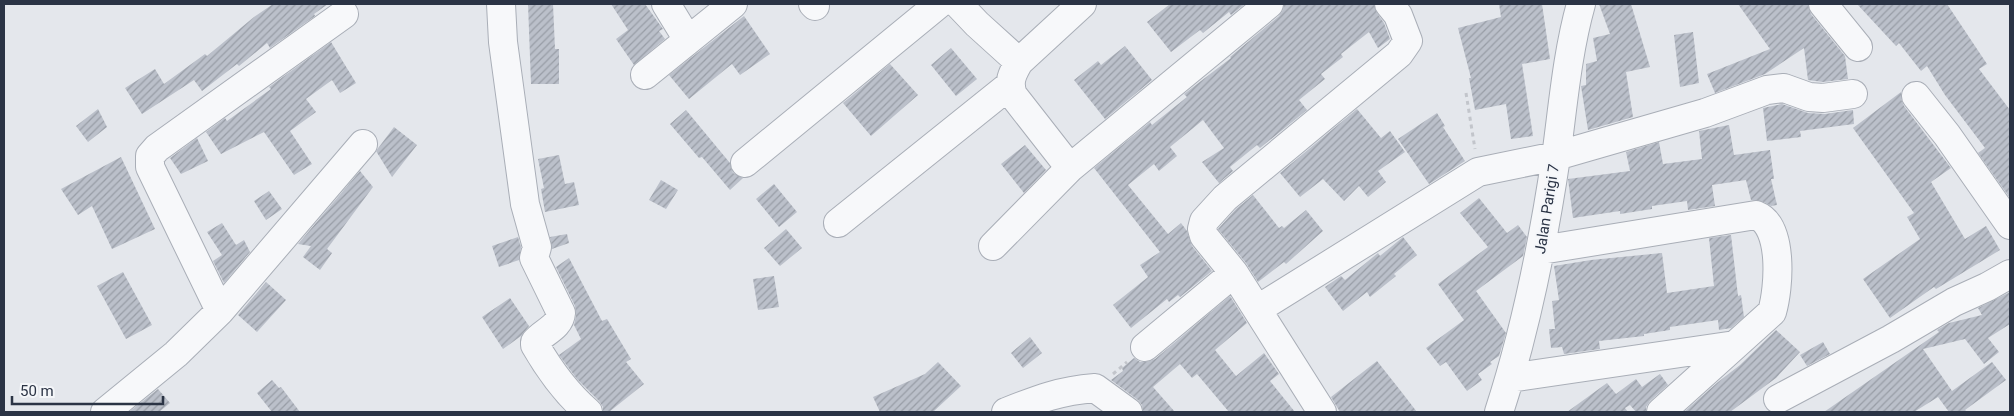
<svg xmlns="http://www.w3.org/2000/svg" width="2014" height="416" font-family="Roboto,sans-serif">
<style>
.building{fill:url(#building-hatch)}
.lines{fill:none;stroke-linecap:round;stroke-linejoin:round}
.minor-casing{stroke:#a9aeb7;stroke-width:30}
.path{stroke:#c2c5cb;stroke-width:3;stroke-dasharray:4 4;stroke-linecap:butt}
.minor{stroke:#f7f8fa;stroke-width:28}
.labels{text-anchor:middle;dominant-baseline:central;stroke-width:4;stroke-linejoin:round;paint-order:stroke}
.street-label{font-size:15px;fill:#2b3445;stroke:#f4f6f9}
</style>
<defs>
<pattern id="building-hatch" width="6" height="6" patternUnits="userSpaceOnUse" patternTransform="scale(1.25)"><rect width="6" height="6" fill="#bbc0ca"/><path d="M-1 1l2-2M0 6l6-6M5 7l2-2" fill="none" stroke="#989da6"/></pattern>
</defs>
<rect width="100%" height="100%" fill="#e4e7ec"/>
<path class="building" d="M273,4h55l-14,10 1,2 -45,32 -3,-5 -28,23 -2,-2 -35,27 -8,-11 -52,34 -17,-26 30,-19 9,15 41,-30 2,2 47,-39z
M528,4h25l2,45h4v35h-28z
M611,4h34l18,25 -4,2 6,8 -31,26 -18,-26 12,-9z
M1170,4h75l-14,11 -2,-3 -26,21 -3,-3 -29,22 -24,-30z
M1284,4h90l3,9 7,10 6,16 -12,9 -9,-16 -28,22 2,3 -22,17 4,5 -26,21 8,10 -47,38 -3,-3 -27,22 3,4 -14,12 -17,-21 22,-14 -21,-28 -33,27 7,9 -18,15 -5,-7 -26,21 40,49 13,-11 6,8 5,15 20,25 -32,26 -2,-2 -9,7 -2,-3 -36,29 -18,-23 35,-28 -8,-12 20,-13 -66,-84 56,-46 2,3 35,-28 -3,-3 47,-36 -1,-1 49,-41 4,-6z
M1499,4h43l8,55 -28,5 11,72 -22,3 -5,-35 -31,6 -6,-32h2l-13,-50 43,-11z
M1599,4h32l19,63 -24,5 7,45 -45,13 -7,-44 5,-1v-21l11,-3 -4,-23 17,-4z
M1738,4h70l3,10 34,42 3,23 -25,3 -15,-2 -4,-32 -39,26 -50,19 -8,-19 63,-25z
M1857,4h90l40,60 -8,5 31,41v88l-32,-45 7,-5 -40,-53 -18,-29 -6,5 -22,-28 -3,3z
M744,16l26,38 -30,21 -8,-11 -43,35 -20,-24z
M1693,32l6,51 -19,4 -6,-52z
M331,42l25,41 -16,10 -8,-13 -26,19 10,13 -26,19 22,33 -18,11 -30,-43 -43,22 -15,-22 19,-14 2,3 44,-32 -2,-2z
M1125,46l27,34 -47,39 -31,-39 24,-19 3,4z
M951,48l26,31 -21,17 -25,-31z
M890,64l28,31 -47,41 -28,-33z
M1901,92v7l3,7 47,62 -20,14 34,57 21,-13 14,24 -64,39 -2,-2 -44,31 -27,-39 57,-40 -13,-22 7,-4 -61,-85z
M1782,104l26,9 17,1 28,-4 1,14 -54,7 1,6 -34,4 -4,-33z
M98,109l9,18 -19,15 -12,-16z
M1357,109l24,29 9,-7 15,21 -27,19 8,11 -18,15 -9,-11 -15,15 -21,-22 -23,18 -20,-24z
M686,110l44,53 3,10 10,5 -13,12 -28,-33 -3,1 -29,-34z
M1437,113l8,13 -2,1 22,34 -36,23 -31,-45z
M1729,125l5,30 36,-5 4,29h-3l6,26 -6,1 -7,-4 -13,-2 -5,-20 -34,5 3,21 -27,4 -1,-9 -35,5v3l-32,5v-3l-47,7 -5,-39 62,-8 -4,-19 33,-10 4,22 39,-5 -3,-28z
M394,127l23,18 -25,32 -16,-26z
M197,138l11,23 -27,13 -11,-16z
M1025,145l21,25 -22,23 -23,-29z
M559,155l6,29 9,-2 5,23 -34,7 -4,-23 3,-1 -6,-29z
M121,157l34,72 -43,20 -20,-43 -14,9 -17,-26z
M360,171l13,16 -46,62 5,4 -12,17 -17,-13 8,-11 -13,-2z
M661,180l17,10 -12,19 -17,-9z
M774,184l23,28 -18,15 -23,-28z
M269,191l13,18 -16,11 -12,-19z
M1253,195l26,33 3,-2 2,2 22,-18 17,21 -37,33 -2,-2 -26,20 -12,-19 -28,-34 18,-20z
M1479,198l28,35 11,-8 9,12 -4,19 -47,35 30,42 -7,23 -9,6 2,2 -14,10 4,6 -15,11 -21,-29 -6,4 -14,-18 38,-28 -26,-36 50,-37 -28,-34z
M222,223l14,22 8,-5 6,12 -26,31 -11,-22 9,-6 -15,-23z
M786,229l16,19 -22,18 -16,-18z
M567,234l2,9 -17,6 -2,-12z
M1731,235l7,61 3,-1 3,22 -13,11 -12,2 -1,-10 -48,7v3l-26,4v2l-45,5 1,8 -36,5 -2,-7 -11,1 -2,-19h6l-3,-28 7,-1 -5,-34 37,-6 71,-7 5,40 47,-7 -5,-48z
M518,237l3,10 -2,13 -20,7 -7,-21z
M1403,237l14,18 -23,19 2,2 -26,21 -3,-5 -24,19 -18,-24 16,-11 4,4 33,-27 2,3z
M569,258l33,63 5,-2 24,40 -5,3 18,22 -35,28h-6v-5l-4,-6 -22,-22 -18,-24 22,-16 -7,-14 2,-9 -1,-10 -19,-39z
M123,272l29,53 -26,14 -29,-53z
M774,276l5,31 -21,3 -5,-31z
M266,282l20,18 -29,32 -19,-17z
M2010,292v32l-22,14 11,14 -15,12 -19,-25 -42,10 29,42 40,-29 14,18 -41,30 2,2h-18l-11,-15 -24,15h-90l115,-80 -2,-2 12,-7 33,-8 -4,-7z
M1230,296l17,27 -32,27 21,26 28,-23 15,21 -9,7 25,31h-66l-32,-38 -5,4 -12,-14 -27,23 22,25h-32l-1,-7 -4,-5 -27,-20 12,-9 -1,-3 12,-10 6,4h7l8,-3z
M510,298l19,28 -8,10 -18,13 -21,-32z
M1776,330l24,22 -24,26 -46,34h-46l34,-30 22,-17z
M1030,337l12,16 -19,15 -12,-15z
M1823,342l7,12 -23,12 -7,-11z
M1377,361l23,29 17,22h-77l-9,-15z
M938,362l23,24 -28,26h-53l-7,-15 52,-23z
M1660,374l8,11 -18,16 -4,6v5h-10l-6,-7 -5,3 3,4h-61l40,-29 9,11 20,-15 6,8z
M272,380l7,8 2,-1 19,25h-28l-15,-19z
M158,389l12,14 -11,9h-30z"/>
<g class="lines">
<g class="minor-casing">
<path id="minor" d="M501,4l2,38 22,162 12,43 -3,11 27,55c-1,14 -18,19 -26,29v3c15,26 31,48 53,67
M666,4l22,36
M813,4l2,2
M958,4l19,20 42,38
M1082,4l-63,58c-7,12 -11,20 -6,33l57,73 199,-164
M1823,4l35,43
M645,75l88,-71
M1916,96l31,39 63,90
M745,163l194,-159
M838,223l172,-138
M993,246l77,-78
M1541,250l215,-35c28,11 23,73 16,97l-111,100
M1258,309l220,-137 78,-16 149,-43 62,-23 17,-2 25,9 14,1 30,-4
M220,311l143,-167
M1145,347l89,-74
M1510,378l225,-33
M1778,399l113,-60 63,-37 33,-15 23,-13
M105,412l71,-58 44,-43 -70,-144v-11l7,-8 187,-134
M1006,412c33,-13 53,-21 89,-24l33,24
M1322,412l-88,-139 -30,-37 -2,-7 2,-8 21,-23 174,-144 9,-13 -10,-26 -9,-11
M1499,412c27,-83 44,-168 57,-255 7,-51 11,-103 25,-153"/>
</g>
<path class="path" d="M1466,93l9,56
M1113,374l14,-12"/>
<use href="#minor" class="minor"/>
</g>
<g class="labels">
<g class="street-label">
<text transform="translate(1547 209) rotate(-81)">Jalan Parigi 7</text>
</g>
</g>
<rect width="2014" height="416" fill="none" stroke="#2b3445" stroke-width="10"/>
<path d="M12 396v8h151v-8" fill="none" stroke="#2b3445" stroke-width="2.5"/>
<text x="20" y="396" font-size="15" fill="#2b3445" stroke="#f4f6f9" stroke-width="4" paint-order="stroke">50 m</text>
</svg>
